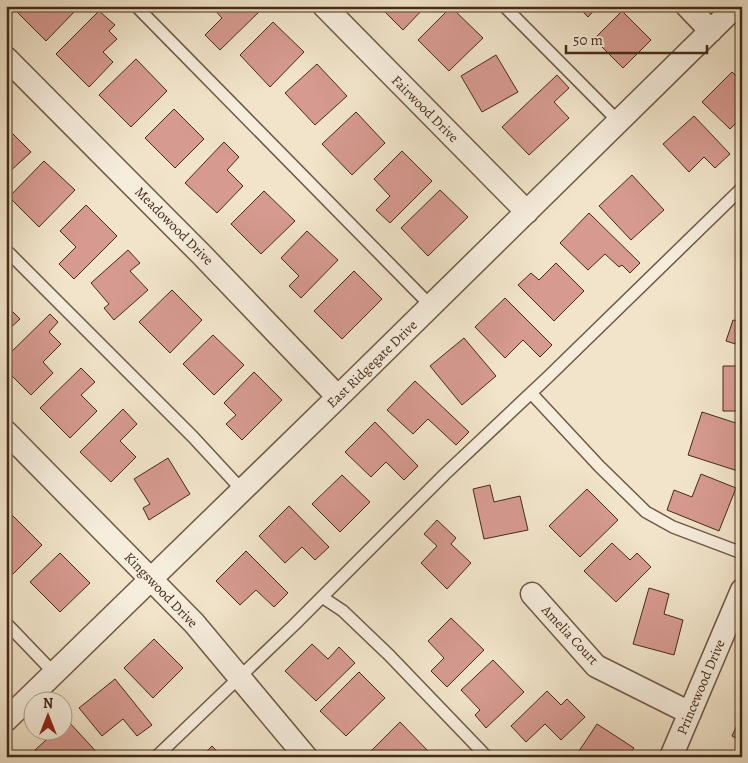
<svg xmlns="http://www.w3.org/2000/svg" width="748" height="763" font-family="Alegreya,serif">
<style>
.building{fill:#d69a90;stroke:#442b17}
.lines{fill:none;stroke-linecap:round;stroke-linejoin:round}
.service-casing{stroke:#6f5944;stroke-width:14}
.minor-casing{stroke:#6f5944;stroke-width:25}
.service{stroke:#f6eddd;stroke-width:11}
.minor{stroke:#f6eddd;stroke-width:22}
.labels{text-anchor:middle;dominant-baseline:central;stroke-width:4;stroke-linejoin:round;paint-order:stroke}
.street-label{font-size:14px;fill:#442b17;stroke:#f6eddd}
</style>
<rect width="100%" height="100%" fill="#f1e4ca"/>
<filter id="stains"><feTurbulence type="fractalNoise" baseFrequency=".004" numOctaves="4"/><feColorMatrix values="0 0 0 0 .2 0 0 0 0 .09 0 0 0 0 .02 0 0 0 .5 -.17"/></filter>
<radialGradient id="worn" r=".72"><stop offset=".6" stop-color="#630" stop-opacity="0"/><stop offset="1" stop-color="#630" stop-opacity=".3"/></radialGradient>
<path class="building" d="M19,6h51l5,5 -29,30 -31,-31z
M211,6h48l3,3 -42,41 -15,-15 17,-17z
M379,6h47l-23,24z
M577,6h21l-10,11z
M451,7l32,31 -34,33 -31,-31z
M99,11l16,14 -6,6 8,8 -14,13 10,10 -24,25 -33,-33z
M622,11l29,29 -28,28 -29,-29z
M273,22l31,30 -34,35 -30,-32z
M496,55l22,37 -36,20 -21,-36z
M136,59l31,32 -36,36 -32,-32z
M317,64l30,32 -32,29 -30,-32z
M732,72l10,9v36l-12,12 -28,-27z
M557,75l12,13 -15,14 15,16 -40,37 -27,-28z
M174,109l30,30 -29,29 -30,-30z
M356,112l29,31 -33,32 -30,-31z
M694,116l36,38 -15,14 -11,-11 -15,15 -26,-28z
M6,127l25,25 -25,23z
M224,142l15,15 -12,13 16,16 -26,27 -32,-30z
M402,151l30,30 -42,42 -14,-13 14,-14 -16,-17z
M44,161l31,29 -36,37 -30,-30z
M632,175l32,35 -33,30 -32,-34z
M440,190l28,27 -40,39 -27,-28z
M264,191l31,30 -34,33 -30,-30z
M86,205l31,31 -43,43 -15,-15 17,-17 -16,-16z
M589,213l51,50 -10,10 -8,-8 -3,2 -14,-13 -17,16 -28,-27z
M307,231l31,29 -37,38 -12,-12 10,-10 -18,-18z
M128,250l12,13 -10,8 18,19 -34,30 -10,-12 5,-4 -18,-21z
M556,263l28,28 -30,30 -36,-36 13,-12 8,7z
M354,271l28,28 -40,40 -28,-28z
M172,290l30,30 -32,33 -31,-31z
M505,298l47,47 -12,12 -17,-17 -18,18 -30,-31z
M6,305l14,14 -14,13z
M50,314l8,8 -9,10 12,12 -18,18 10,11 -22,22 -25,-25v-13z
M733,320l9,2v24l-16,-5z
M213,335l31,30 -30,30 -31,-31z
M464,338l32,38 -34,29 -32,-39z
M723,366h19v45h-19z
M81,368l14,14 -14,13 16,16 -27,27 -30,-30z
M254,372l28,28 -40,40 -16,-16 10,-9 -12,-12z
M415,381l54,51 -13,13 -28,-26 -15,15 -26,-24z
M123,409l14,15 -17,17 16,16 -25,25 -31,-30z
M702,412l40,13 -1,47 -53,-17z
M375,422l43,44 -14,14 -18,-18 -15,15 -26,-25z
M168,458l22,36 -41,26 -6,-12 7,-4 -16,-25z
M701,474l35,14 -17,43 -52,-21 7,-20 18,7z
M342,475l28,27 -30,30 -28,-28z
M490,485l4,17 26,-6 8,34 -44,9 -11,-50z
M587,489l31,31 -38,37 -31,-31z
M289,506l40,41 -14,13 -13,-13 -17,16 -26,-27z
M12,515l30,30 -31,31 -5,-5v-51z
M437,520l19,18 -5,6 20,19 -24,26 -26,-26 16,-17 -13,-12z
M612,543l18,17 7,-7 14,14 -35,35 -32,-31z
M246,551l42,42 -14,14 -18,-17 -16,15 -24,-24z
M60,553l30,30 -30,29 -30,-30z
M649,588l20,6 -5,20 19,6 -9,35 -41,-11z
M451,618l33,32 -37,37 -16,-16 13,-13 -16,-17z
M154,639l29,29 -30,30 -29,-30z
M312,644l16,15 11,-12 16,16 -39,38 -31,-30z
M493,660l31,32 -38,36 -11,-13 5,-5 -19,-20z
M359,672l26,26 -39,38 -26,-25z
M115,679l37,46 -15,11 -14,-17 -21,17 -23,-28z
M547,691l14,14 6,-6 18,18 -24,23 -16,-16 -19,18 -15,-16z
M742,714v27l-10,-5z
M68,721l33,36h-60l-6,-7 22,-20h5v-4z
M400,722l29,30 -5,5h-59z
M597,724l37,24 -6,9h-53z
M212,746l10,11h-21z"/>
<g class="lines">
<g class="service-casing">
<path id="service" d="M136,6l295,300
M504,6l115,116
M6,250l187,187 49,53
M531,393l68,73 47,46 27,15 69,26
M322,597l21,14 46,44 98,102
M6,623l49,51
M156,757l138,-132 151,-151 103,-97 194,-189"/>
</g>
<g class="minor-casing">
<path id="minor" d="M324,6l203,206
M687,6l24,25
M6,58l195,196 137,143
M6,432l188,191 112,134
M532,594l64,72 94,47
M6,720l332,-323 398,-391
M671,757l71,-167"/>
</g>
<use href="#service" class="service"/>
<use href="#minor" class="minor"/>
</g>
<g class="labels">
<g class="street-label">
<text transform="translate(425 109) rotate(45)">Fairwood Drive</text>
<text transform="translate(174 226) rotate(45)">Meadowood Drive</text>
<text transform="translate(372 364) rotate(-44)">East Ridgegate Drive</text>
<text transform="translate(161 590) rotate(46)">Kingswood Drive</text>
<text transform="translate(570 635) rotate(47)">Amelia Court</text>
<text transform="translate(701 687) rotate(-67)">Princewood Drive</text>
</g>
</g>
<rect width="748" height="763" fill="none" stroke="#f1e4ca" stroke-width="25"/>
<rect x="8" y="8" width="733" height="748" fill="none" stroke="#442b17" stroke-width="2.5"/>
<rect x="12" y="12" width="723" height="738" fill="none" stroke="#442b17"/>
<g transform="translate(48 716)"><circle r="24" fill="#f6eddd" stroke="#af9f8e"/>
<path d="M0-4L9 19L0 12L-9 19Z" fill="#8f2418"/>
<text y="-8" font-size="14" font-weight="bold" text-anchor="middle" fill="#442b17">N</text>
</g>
<path d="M566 45v8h141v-8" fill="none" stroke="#442b17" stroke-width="2.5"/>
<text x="573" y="45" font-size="15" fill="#442b17" stroke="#f6eddd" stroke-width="4" paint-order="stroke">50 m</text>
<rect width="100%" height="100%" filter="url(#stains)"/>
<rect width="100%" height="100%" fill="url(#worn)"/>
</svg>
